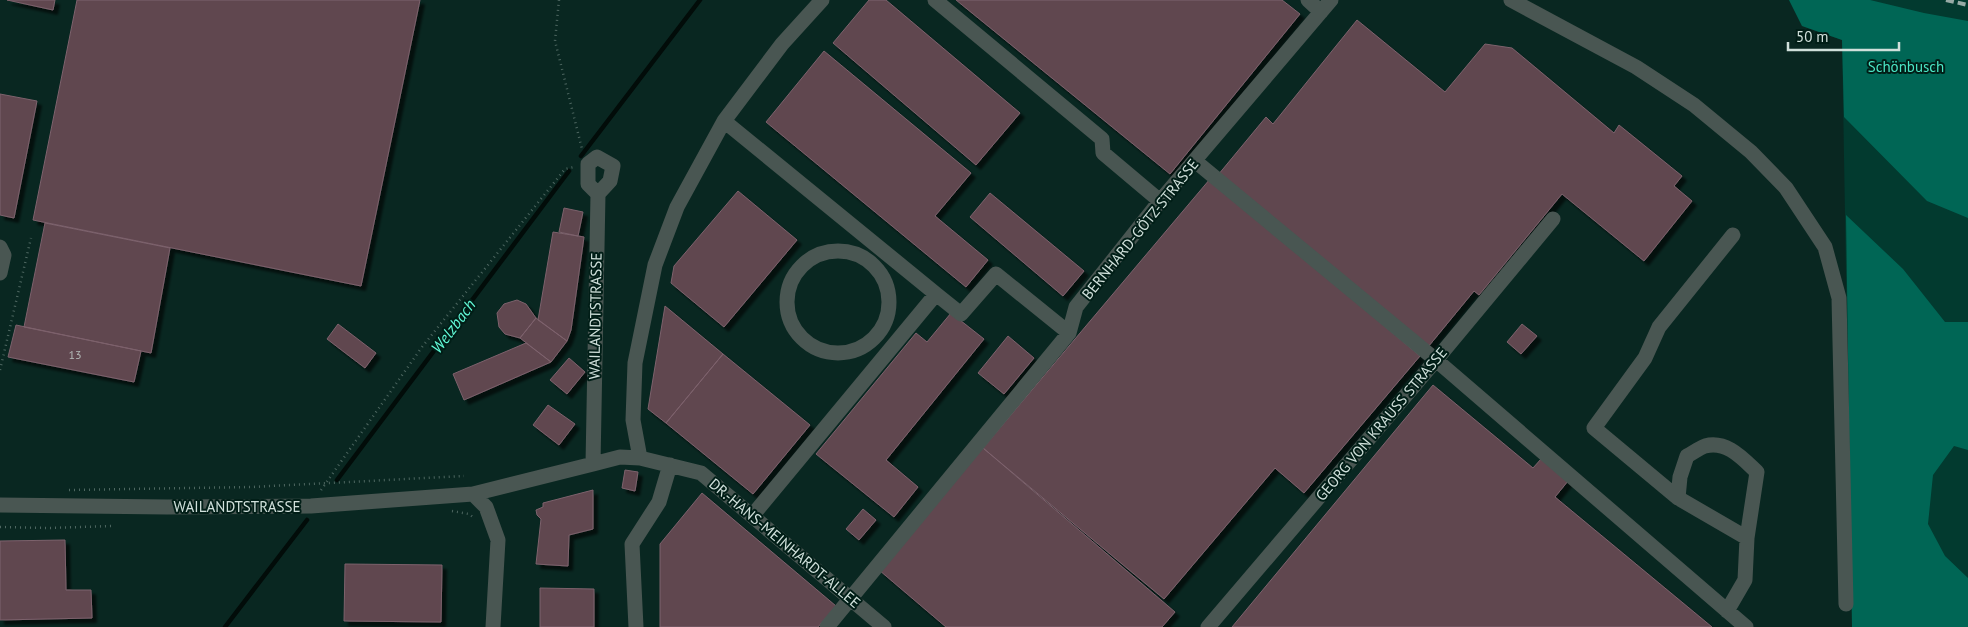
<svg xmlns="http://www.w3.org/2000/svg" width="1968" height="627" font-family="'PT Sans',sans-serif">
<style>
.green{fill:#023a2f}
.forest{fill:#065}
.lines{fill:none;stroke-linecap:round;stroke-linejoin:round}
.stream{stroke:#020c09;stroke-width:4.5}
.building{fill:#604650;stroke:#7d626c;filter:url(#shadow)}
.path{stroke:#4e6761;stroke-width:2.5;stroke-dasharray:1 4;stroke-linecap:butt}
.minor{stroke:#495652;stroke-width:15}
.rail{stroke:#96aaa5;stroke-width:4;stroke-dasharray:8 4;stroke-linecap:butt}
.labels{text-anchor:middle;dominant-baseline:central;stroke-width:4;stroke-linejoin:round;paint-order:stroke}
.number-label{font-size:12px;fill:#b4bab8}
.park-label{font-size:15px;fill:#4be7c6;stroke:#011e17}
.street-label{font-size:15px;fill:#d0e0db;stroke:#011e17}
.water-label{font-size:16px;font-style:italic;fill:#61f9d7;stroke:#011e17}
</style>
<defs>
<filter id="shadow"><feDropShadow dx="4.5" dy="4.5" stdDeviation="1" flood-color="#0009"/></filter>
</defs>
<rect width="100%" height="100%" fill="#092721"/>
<path class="green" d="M1789,0h179v627h-116l-10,-587 -40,-14z"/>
<path class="forest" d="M1789,0h81l54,13 44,8v197l-41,-17 -83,-84 -2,-77 -40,-14z
M1846,215l57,54 42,53h23v128l-14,-4 -21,29 -5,49 17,32 23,22v49h-116z"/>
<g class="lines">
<path class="stream" d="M581,156l119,-156
M337,480l232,-309
M225,627l82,-107"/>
</g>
<path class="building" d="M7,0h48l-2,10z
M77,0h343l-59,286 -328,-66z
M869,0h17l134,113 -44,52 -143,-122z
M956,0h326l18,14 -130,160z
M1357,20l88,72 40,-48 27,4 102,85 5,-8 63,51 -8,10 18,15 -48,60 -82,-67 -83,101 -5,-4 -46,56 -210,-172 48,-58 7,7z
M824,51l147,122 -36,43 53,44 -22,27 -200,-165z
M0,94l37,7 -23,117 -14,-3z
M1210,179l210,177 -116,137 -29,-25 -111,131 -181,-151z
M738,191l59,49 -73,87 -53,-44 3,-17z
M990,193l94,78 -21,25 -93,-79z
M564,208l19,4 -5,24 -19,-4z
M45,223l125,25 -19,105 -127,-26z
M553,232l31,5 -13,93 -4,11 -29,-21z
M517,300l9,4 10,14 -16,20 -15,-4 -6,-7 -2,-14 7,-9z
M665,306l58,48 -57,69 -18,-14z
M951,313l33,26 -98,121 32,27 -24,30 -78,-63 100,-121 11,9z
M536,318l31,23 -16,21 -31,-24z
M338,324l38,29 -11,15 -38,-29z
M1522,324l15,12 -16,18 -14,-12z
M16,325l125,26 -7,31 -126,-25z
M1008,336l26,22 -30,36 -26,-21z
M526,343l25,19 -87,38 -11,-26z
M723,354l87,71 -57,69 -87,-71z
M569,358l16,14 -18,22 -17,-14z
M1433,385l100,83 8,-9 27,22 -13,16 157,130h-480z
M548,405l27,19 -16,21 -26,-20z
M983,448l192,164 -13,15h-216l-67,-57z
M625,470l13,2 -3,19 -13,-3z
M593,490v39l-24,6 -1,31 -32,-2 5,-45 -4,-4 -1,-5 7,-3v-4z
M702,493l134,113 -18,21h-158v-83z
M863,509l13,11 -17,20 -13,-11z
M65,540l1,50h25l1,28 -92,2v-79z
M345,564l97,1 -1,57 -97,-1z
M540,588l54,1v38h-54z"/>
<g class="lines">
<path class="path" d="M559,0l-4,41 27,108
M0,370l31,-132
M69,490l183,-3 212,-11
M321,490l101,-143 143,-178 9,-2
M452,511l17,3 4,3
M0,527l48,1 64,-2"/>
<path class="minor" d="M935,0l167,139 1,14 57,48
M1308,0l13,12
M1511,0l125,67 58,38 57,47 35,36 39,59 14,51 7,306
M724,121l212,173
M1195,161l241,199 310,267
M0,247l4,8 -4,18
M787 302a51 51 0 1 1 102 0a51 51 0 1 1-102 0Z
M640,458l-7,-38 2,-57 20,-98 22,-58 47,-86 58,-77 40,-44
M593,464l27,-7 20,1 61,15 183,154
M473,494l13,13 12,33 -5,87
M1678,498l69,40
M0,505l167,2 144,-1 162,-12 120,-30 5,-270 -10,-10v-20l9,-7 16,9 -3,15 -12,13
M752,516l184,-222 25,20 35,-40 73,59
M1727,611l18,-31 2,-42 10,-66c-14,-13 -30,-32 -52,-26 -6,2 -12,7 -18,10l-7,21 -2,21 -84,-70 51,-70 14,-31 74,-92
M636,627l-4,-83 27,-42 11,-37
M827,627l242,-294 7,-26 84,-106 171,-201
M1208,627l228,-267 117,-141"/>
<path class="rail" d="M1946,0l22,5"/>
</g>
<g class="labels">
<g class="number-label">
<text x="75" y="354">13</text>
</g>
<g class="park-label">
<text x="1906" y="66">Schönbusch</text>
</g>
<g class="street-label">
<text transform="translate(1140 229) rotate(-51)">BERNHARD-GÖTZ-STRASSE</text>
<text transform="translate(595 316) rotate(-89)">WAILANDTSTRASSE</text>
<text transform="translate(1381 424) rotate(-50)">GEORG VON KRAUSS STRASSE</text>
<text x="237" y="506">WAILANDTSTRASSE</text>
<text transform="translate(785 543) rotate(40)">DR.-HANS-MEINHARDT-ALLEE</text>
</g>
<g class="water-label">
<text transform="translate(453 326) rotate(-53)">Welzbach</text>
</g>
</g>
<path d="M1788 42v8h111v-8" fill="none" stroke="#d0e0db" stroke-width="2.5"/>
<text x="1796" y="42" font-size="15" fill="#d0e0db" stroke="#011e17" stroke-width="4" paint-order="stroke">50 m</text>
</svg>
